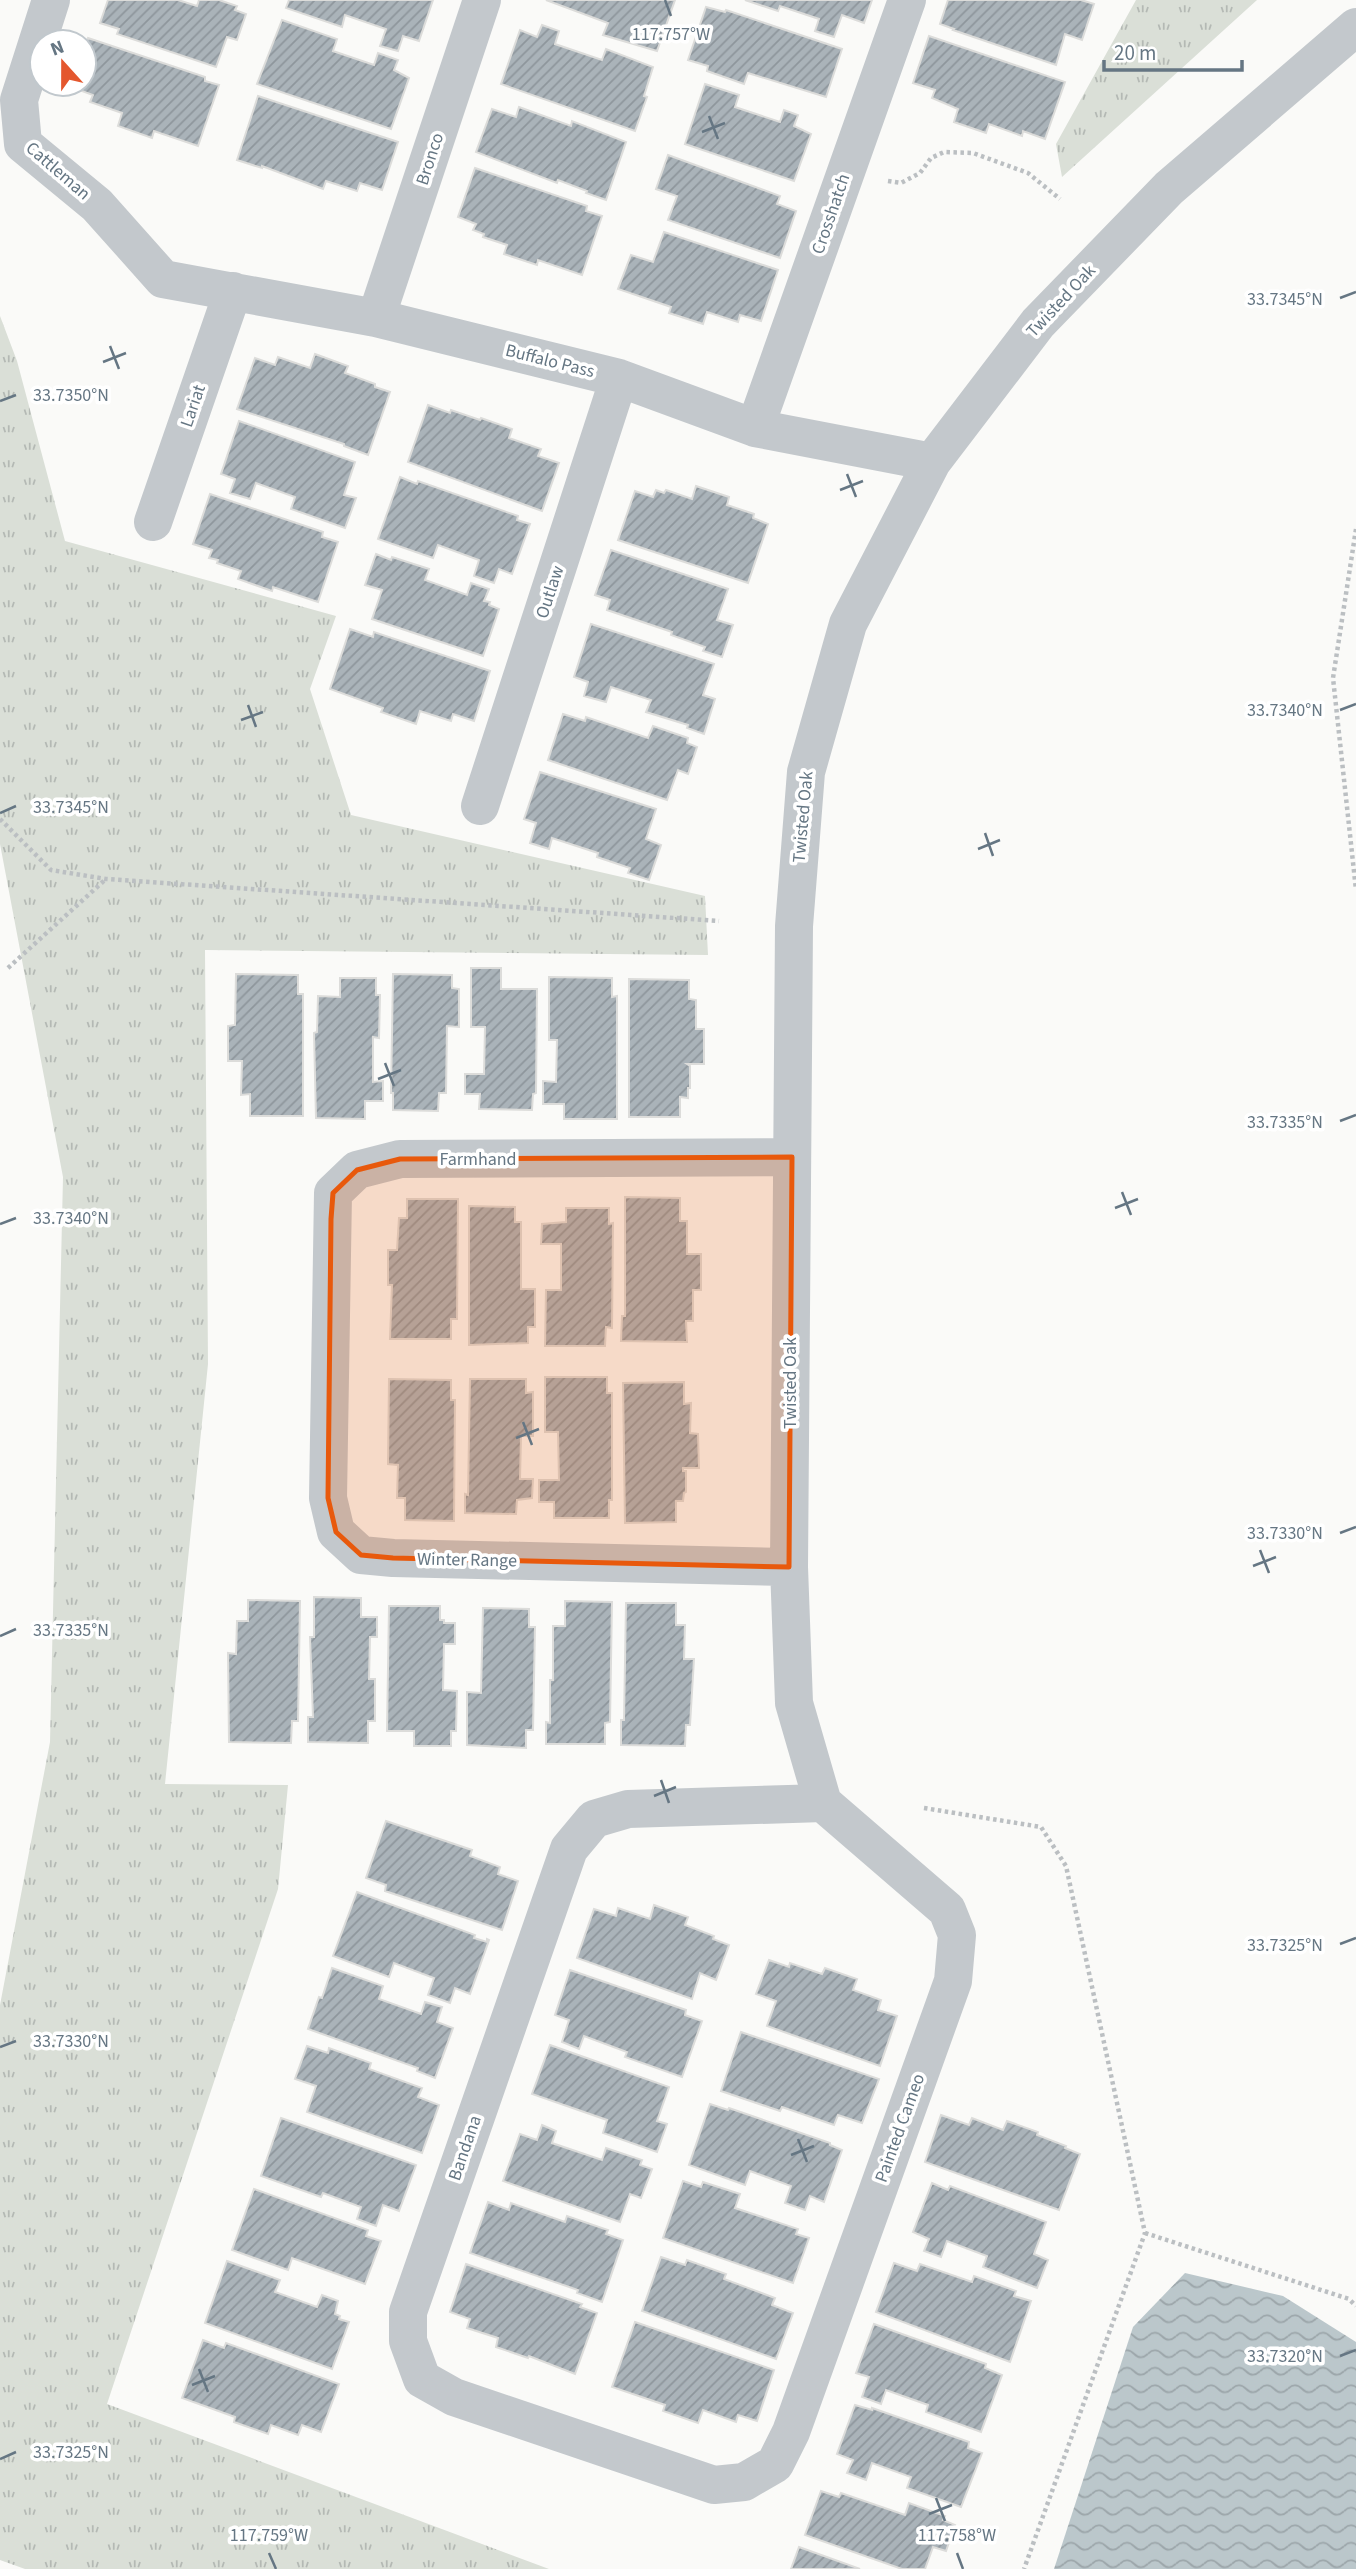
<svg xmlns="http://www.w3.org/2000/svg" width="1356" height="2569" font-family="'Source Sans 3',sans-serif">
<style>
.grass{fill:url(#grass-tufts)}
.water{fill:url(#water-waves)}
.building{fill:url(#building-hatch);stroke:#dcdcda;stroke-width:2}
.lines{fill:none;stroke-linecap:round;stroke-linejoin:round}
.path{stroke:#bbbfc2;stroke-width:4.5;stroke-dasharray:3.5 3.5;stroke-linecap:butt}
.minor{stroke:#c3c8cc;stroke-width:38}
.marked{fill:#e8590c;fill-opacity:0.2;stroke:#e8590c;stroke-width:5;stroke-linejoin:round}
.ticks{fill:none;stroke:#657683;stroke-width:2.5}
.labels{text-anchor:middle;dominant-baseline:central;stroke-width:7;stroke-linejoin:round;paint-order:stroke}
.street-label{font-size:18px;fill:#657683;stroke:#fff}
.ticks-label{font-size:18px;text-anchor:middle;fill:#657683;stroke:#fff;stroke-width:7;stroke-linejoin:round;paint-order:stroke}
</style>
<defs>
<pattern id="grass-tufts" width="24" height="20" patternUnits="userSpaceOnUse" patternTransform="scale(1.75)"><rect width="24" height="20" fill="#dadfd7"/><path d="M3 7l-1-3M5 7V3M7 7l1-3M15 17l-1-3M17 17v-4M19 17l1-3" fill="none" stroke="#b4b9b4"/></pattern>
<pattern id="water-waves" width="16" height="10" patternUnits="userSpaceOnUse" patternTransform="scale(1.75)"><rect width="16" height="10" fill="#bbc7cb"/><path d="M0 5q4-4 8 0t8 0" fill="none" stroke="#9ca6aa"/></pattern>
<pattern id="building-hatch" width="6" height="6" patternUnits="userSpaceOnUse" patternTransform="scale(1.75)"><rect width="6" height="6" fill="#aab3b9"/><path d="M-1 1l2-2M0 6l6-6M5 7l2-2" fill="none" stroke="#8e969c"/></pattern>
</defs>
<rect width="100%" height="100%" fill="#fafaf8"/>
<path class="grass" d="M1136,0h121l-195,177 -6,-33z
M0,316l17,45 48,180 271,75 -26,73 41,126 354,81 3,59 -503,-5 3,414 -43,420 123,1 -10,104 -171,515 442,165h-524l-25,-9v-555l50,-263 13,-565 -63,-333z"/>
<path class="water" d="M1185,2273l98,23 73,46v227h-302l79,-242z"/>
<path class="building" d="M108,0h70l19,6 2,-6h20l18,6 -2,4 11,4 -9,26 -10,-3 -11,30 -99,-33 2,-5 -19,-6z
M289,0h144l-14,41 -16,-5 -5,15 -18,-5 6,-17 -41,-14 -3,12 -56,-19z
M546,0h129l-18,51 -54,-16 5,-12z
M745,0h127l-8,23 -22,-8 -8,22 -19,-6 4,-12 -39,-13 -2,5z
M948,0h133l13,4 -12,36 -17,-6 -9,31 -103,-35 1,-1 -14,-5z
M706,7l19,5 1,-2 116,39 -16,48 -78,-24 -4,11 -37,-13 1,-5 -20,-6z
M282,20l55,19 -4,12 41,14 4,-12 20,7 -4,10 15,8 -18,51 -134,-45z
M542,25l17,6 -4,13 47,16 4,-11 47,18 -9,29 3,1 -12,34 -134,-47 19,-54 17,7z
M929,36l136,46 -20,57 -22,-8 -1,5 -33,-12 -3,9 -32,-11 4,-13 -26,-11 3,-8 -22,-7z
M88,38l117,39v4l14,4 -21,61 -44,-15 -2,7 -34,-12 4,-13 -32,-11 3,-7 -22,-8 1,-3h12v-35z
M705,84l34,11 -4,12 45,15 4,-12 14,5 -4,11 17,8 -17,47 -109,-37z
M258,96l140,46 -16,48 -22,-7 -3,8 -31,-10 -3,8 -61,-23v2l-25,-8z
M519,107l52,19 1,-5 54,21 -20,58 -20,-7 1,-2 -29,-11 -1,3 -81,-31 16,-43 24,8z
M668,155l112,41 -3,8 19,7 -16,47 -112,-38 9,-24 -21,-7z
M475,168l112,38 -1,5 16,5 -20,59 -44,-15 -1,5 -33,-11 3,-9 -24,-8 1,-3 -11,-4 3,-6 -18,-7z
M664,232l114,38 -17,51 -21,-6 -2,7 -31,-10 -4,12 -34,-11 2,-6 -53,-18 13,-34 22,7z
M315,354l33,12 -3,7 30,11v3l15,5 -22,63 -24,-9v-2l-107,-35 18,-51 20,7 3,-8 32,11z
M428,405l22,8 1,-3 29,10 1,-2 31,11 -3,9 32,11 -3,7 21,7 -17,48 -134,-49z
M239,421l116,41 -11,33 12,3 -11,30 -54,-19 4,-12 -39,-14 -6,16 -20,-6 5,-14 -14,-5z
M400,477l17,7 1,-3 100,35 -1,4 13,4 -18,50 -13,-5 -5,14 -20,-7 5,-16 -41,-15 -5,13 -55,-19z
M696,486l33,11 -2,8 27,9 -1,4 15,6 -20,59 -130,-43 17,-49 18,6 3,-7 8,3 2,-3 26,9z
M210,494l113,38 -1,5 16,5 -20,60 -45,-15 -1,4 -34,-12 3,-8 -24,-8 1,-3 -9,-2 3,-8 -19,-6z
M611,550l117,39 -11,31 16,5 -11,32 -19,-6 2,-4 -34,-12 1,-3 -65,-22 3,-10 -15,-5z
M376,554l15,6 1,-3 37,12 -4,11 42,15 4,-12 18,6 -5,12 6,1 -1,3 10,4 -16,47 -111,-37 10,-29 -17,-5z
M591,624l123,40 -11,31 12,4 -11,35 -17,-6 1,-3 -42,-13 5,-12 -40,-13 -5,15 -22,-6 4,-14 -14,-5z
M350,629l23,8 1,-5 116,39 -16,50 -21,-7 -2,7 -31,-10 -4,13 -35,-12 2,-4 -53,-19z
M563,714l22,7 1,-4 62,21 5,-12 35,12 -1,5 10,4 -9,27 -10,-4 -11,30 -119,-40z
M540,772l116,37 -10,30 15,6 -12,35 -21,-7 2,-5 -33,-11 1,-4 -46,-15 -3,11 -19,-6 6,-20 -12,-4z
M471,968h30v21h36l-1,104 -3,1 -1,16 -53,-1 1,-15h-15v-20h19l1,-47h-14z
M236,974l62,1v19h5v122h-53v-22l-9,1 1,-34h-14v-35l7,-1z
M393,974l59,1v13l7,1v38l-12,-1 -1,67h-7l-1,18 -45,-1v-17h-2z
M549,977l63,1v19l5,-1v123h-53v-15h-21v-23l13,1 1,-42h-8z
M340,978h36v17h4l-1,43 -6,-1v45l10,-1v20h-18v18l-49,-1 -2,-85 3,-1 1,-36 22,1z
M629,979l60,1v19l7,1v29h8v35h-17l3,2v22h-2v10l-8,-1v20h-51z
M625,1197l55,1v23h7v33h14v36h-8v31h-7l1,21 -66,-1 1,-25h3z
M407,1199h51l-1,120h-6v20h-61l2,-54h-4v-35h9l2,-32h8z
M469,1206l46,1v15h6v67h14v38h-7v16l-59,2z
M566,1208h43v16l4,-1 -1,105 -6,-1 -1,19h-60l1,-56h15v-46h-20l1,-20 24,-2z
M545,1377h62v16h5v107h-3v18h-55v-16h-15v-22h20l-1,-48h-13z
M389,1379l62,1v20h4l-1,121 -49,-1v-22h-8l1,-33 -10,-1z
M470,1379h56v14l7,-1v44h-12l-1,43h13l-1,19 -15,2 -1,14 -51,-1v-19l3,1z
M684,1382v22l7,-1 -1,30 8,1 1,34h-16v3h3v21l-2,1 -1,8h-7v21l-51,1 -2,-140z
M314,1597l47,1v19h16v20h-7l-1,42h6v42h-7v22l-60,-1v-25h5l-3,-80h4z
M248,1600l52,1 -2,120h-6l-1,22 -62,-1 -1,-89 8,1 1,-33h11z
M565,1601l47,1 -2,120 -5,1v21h-59v-22l4,1v-43h3v-54h12z
M626,1603h50v22h9l-1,34h10l-4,66h-4l-1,21 -64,-1v-25h3z
M389,1606h51v14h4v3h11v21h-11l-1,46 14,1 -1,40h-5v15h-37v-15h-27z
M483,1608l46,1v18h6l-2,103h-7v18l-59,-3v-53l14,1z
M386,1821l86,29 -2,6 30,11 -2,7 20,7 -16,49 -117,-39 1,-6 -20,-7z
M357,1892l118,43 -1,3 13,4v-3l2,1 -19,54 -15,-6 -5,15 -22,-8 6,-17 -40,-15 -5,14 -56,-21z
M654,1905l34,12 -3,8 29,11 -1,3 16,6 -13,35 -16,-7 -8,26 -115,-41 17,-49 22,7 2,-8 32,11z
M769,1960l20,7 1,-4 32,11 3,-6 32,11 -4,11 28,10 -3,10 19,6 -17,50 -113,-40 9,-25 -20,-7z
M332,1968l51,18 -4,13 42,15 4,-12 17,5 -5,15 16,6 -18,50 -18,-7 1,-3 -110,-39 11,-32 3,1z
M570,1970l116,40 -1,5 17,6 -20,56 -57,-20 2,-5 -43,-16 -5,13 -17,-7 7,-22 -14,-5z
M741,2032l138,47 -17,44 -24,-8 -4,10 -52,-18 -2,4 -59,-20z
M550,2045l119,42 -12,34 10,3 -10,28 -54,-19 4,-13 -75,-26z
M307,2046l21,7 1,-5 42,15 -2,6 53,19 -4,9 21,8 -17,48 -115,-41 9,-26 -21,-7z
M710,2104l18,6 1,-2 101,35v2l12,5 -18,52 -14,-6 -5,14 -20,-7 6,-17 -41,-15 -5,14 -56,-20z
M941,2115l28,10 3,-7 31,12 4,-9 31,11 -1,3 29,11 -1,2 15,6 -21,56 -134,-48z
M281,2118l135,47 -17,46 -16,-6 -7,21 -19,-7 4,-12 -38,-14 -2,4 -60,-21z
M542,2125l14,6 -4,12 50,17 4,-12 36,12 -2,5 12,4 -11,29 -11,-4 -10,28 -117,-41 17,-47 17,6z
M683,2181l18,6 2,-5 37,12 -5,14 63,21 -2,5 13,4 -16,45 -130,-45z
M932,2183l16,7 2,-4 96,36 -12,32 14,6 -11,28 -54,-21 4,-11 -40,-15 -6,16 -17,-6 5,-12 -16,-7z
M254,2189l114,41 -2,6 15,5 -16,43 -73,-26 -4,12 -56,-20z
M488,2202l21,8 2,-7 54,19 2,-6 41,14 -2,4 17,6 -21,62 -25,-9 1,-3 -108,-37z
M661,2257l24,8 2,-5 39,14 -2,5 51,19 -3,7 21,8 -17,46 -134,-48z
M227,2261l53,19 -5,12 42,15 5,-12 16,6 -3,13 5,2 -1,3 10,3 -17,47 -127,-46z
M894,2263l23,8 3,-7 52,18 2,-6 42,15 -2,5 17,5 -21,61 -134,-50z
M466,2264l116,40 -2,3 17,6 -22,61 -46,-18 -1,2 -32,-11 2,-9 -31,-10 3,-9 -20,-7z
M635,2322l139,48 -17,51 -19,-6 -2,7 -33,-12 -5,13 -35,-12 2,-6 -53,-18z
M874,2324l112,40 -1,4 17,7 -21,57 -55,-20 2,-7 -42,-15 -5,14 -19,-7 7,-20 -13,-4z
M203,2340l21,8 2,-5 113,41 -18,48 -19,-7 -4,10 -27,-10 -3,9 -34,-12 1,-5 -53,-19z
M855,2405l17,5v-2l97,34 -1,6 14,5 -21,54 -54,-19 4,-11 -39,-14 -6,17 -19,-7 6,-13 -16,-6z
M821,2491l18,6 2,-4 64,22 4,-12 36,13 -2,4 12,5 -9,26 -13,-4 -8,22h-23l-97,-34z
M799,2547l61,22h-69z"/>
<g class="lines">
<path class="path" d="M888,181l13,2 19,-10 11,-15 13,-6 29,1 55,20 32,26
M1356,529l-23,149 23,212
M0,819l51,51 55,9 613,42
M8,968l98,-89
M924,1808l117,19 25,39 79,367 -121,336
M1145,2233l204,66 7,7"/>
<path class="minor" d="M51,0l-32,100 4,44 74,61 66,74 213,39 243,60 136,50 177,34
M376,318l106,-318
M755,428l152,-428
M153,522l80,-231
M480,806l139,-428
M789,1567l-396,-9 -32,-3 -25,-23 -8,-34 5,-305 24,-23 43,-11 392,-2
M823,1803l-29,-100 -5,-136 5,-641 12,-154 42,-148 84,-162 106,-139 131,-135 187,-161
M823,1803l124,107 10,25 -4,46 -162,451 -16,32 -31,18 -30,3 -260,-88 -32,-18 -14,-38v-29l161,-463 25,-30 34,-10z"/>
</g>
<path class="marked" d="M792,1157l-3,410 -396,-9 -32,-3 -25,-23 -8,-34 3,-279 2,-26 24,-23 43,-11z"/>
<path class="ticks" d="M665,0l6,16M709,116l9,23M702,132l23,-9M1340,298l16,-6M110,346l9,23M103,362l23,-9M0,401l16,-6M847,474l9,23M840,490l23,-9M248,705l8,22M1340,710l16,-6M241,720l22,-8M0,813l16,-7M985,833l8,23M978,849l22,-9M385,1063l9,23M378,1079l23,-9M1340,1121l16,-6M1122,1192l9,23M1115,1208l23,-9M0,1224l16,-6M523,1422l9,23M516,1438l23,-9M1340,1533l16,-6M1260,1550l9,23M1253,1566l23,-9M0,1636l16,-7M661,1780l8,23M654,1796l22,-9M1340,1944l16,-6M0,2047l16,-6M798,2139l9,23M791,2155l23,-9M1340,2356l16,-6M199,2369l9,23M192,2385l23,-9M0,2459l16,-7M936,2498l9,23M929,2514l23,-9M269,2553l7,16M957,2553l6,16"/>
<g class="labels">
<g class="street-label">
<text transform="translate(430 159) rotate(-72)">Bronco</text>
<text transform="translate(58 171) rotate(41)">Cattleman</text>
<text transform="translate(831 214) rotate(-71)">Crosshatch</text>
<text transform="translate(1061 301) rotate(-47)">Twisted Oak</text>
<text transform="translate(550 361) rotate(14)">Buffalo Pass</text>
<text transform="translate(193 406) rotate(-71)">Lariat</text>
<text transform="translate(550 592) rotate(-72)">Outlaw</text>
<text transform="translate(803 817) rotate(-85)">Twisted Oak</text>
<text x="478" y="1159">Farmhand</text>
<text transform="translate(790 1383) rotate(-90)">Twisted Oak</text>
<text transform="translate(467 1560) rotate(1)">Winter Range</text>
<text transform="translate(900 2128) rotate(-70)">Painted Cameo</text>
<text transform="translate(465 2148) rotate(-71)">Bandana</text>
</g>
</g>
<g class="ticks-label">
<text x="671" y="40">117.757°W</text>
<text x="1285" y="305">33.7345°N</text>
<text x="71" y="401">33.7350°N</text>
<text x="1285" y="716">33.7340°N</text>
<text x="71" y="813">33.7345°N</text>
<text x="1285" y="1128">33.7335°N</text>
<text x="71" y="1224">33.7340°N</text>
<text x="1285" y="1539">33.7330°N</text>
<text x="71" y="1636">33.7335°N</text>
<text x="1285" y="1951">33.7325°N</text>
<text x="71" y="2047">33.7330°N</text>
<text x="1285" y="2362">33.7320°N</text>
<text x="71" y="2458">33.7325°N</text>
<text x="269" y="2541">117.759°W</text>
<text x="957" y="2541">117.758°W</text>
</g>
<g transform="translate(63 63) rotate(339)"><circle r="33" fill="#ffffff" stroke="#c1c8cd" stroke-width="2"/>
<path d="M0-5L12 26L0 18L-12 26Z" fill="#e4572e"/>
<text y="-10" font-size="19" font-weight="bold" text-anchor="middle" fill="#657683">N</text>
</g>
<path d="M1104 60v10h138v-10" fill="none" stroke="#657683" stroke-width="3.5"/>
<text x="1114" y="60" font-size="21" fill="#657683" stroke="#ffffff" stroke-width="5" paint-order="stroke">20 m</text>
</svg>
